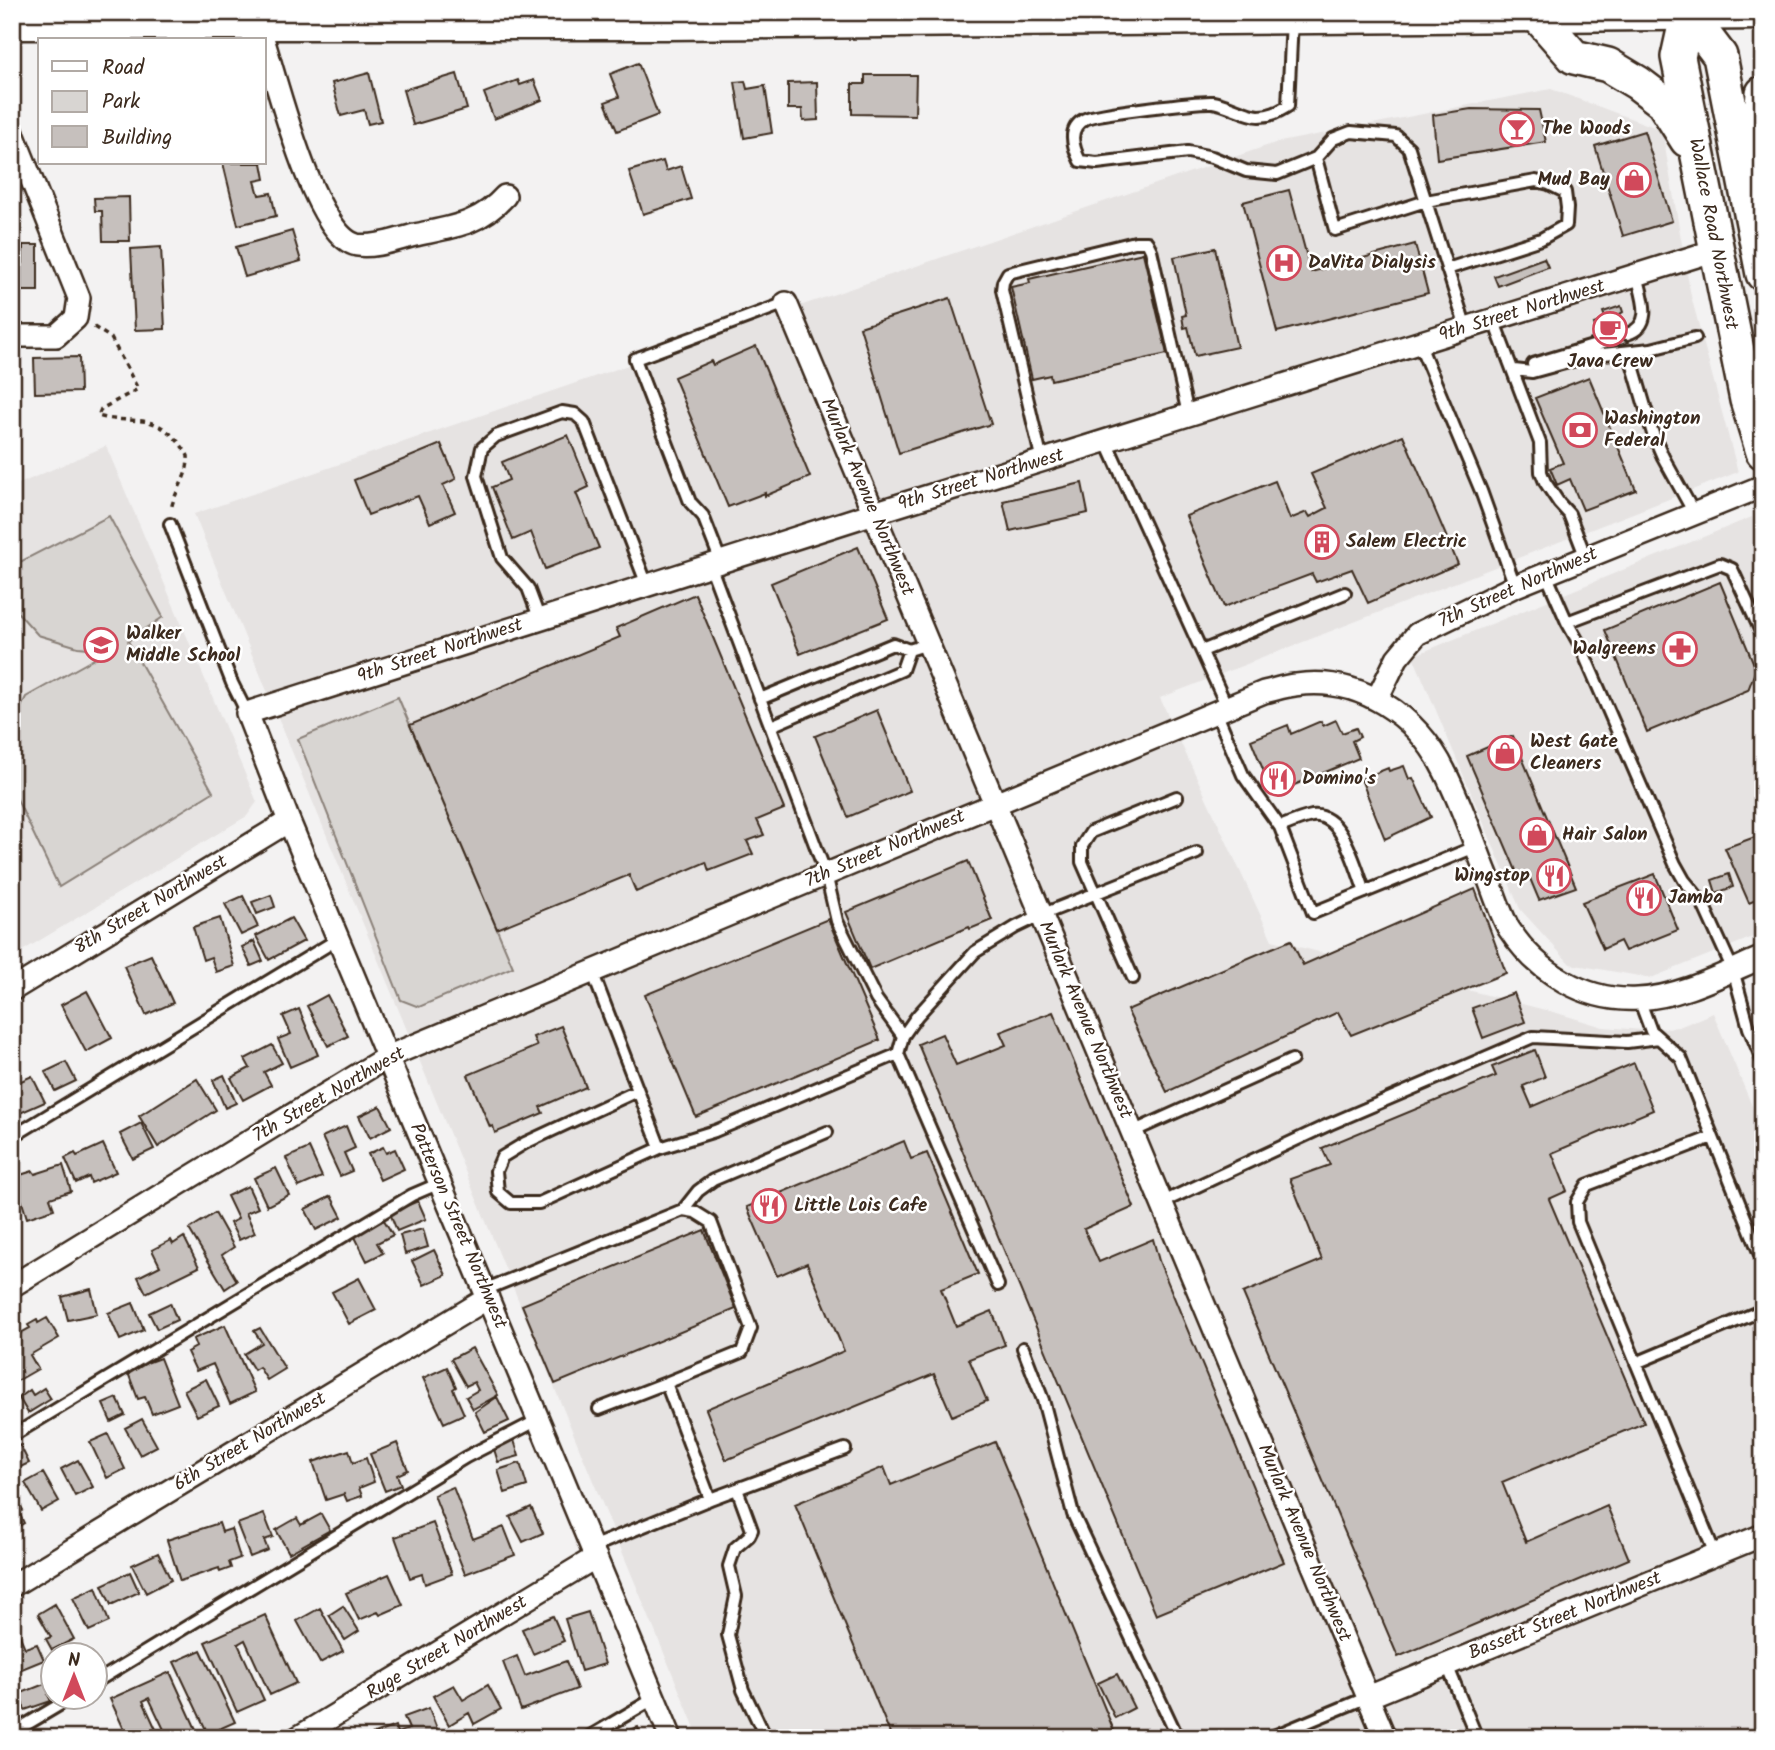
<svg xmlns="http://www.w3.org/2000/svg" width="1775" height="1750" font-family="Kalam,sans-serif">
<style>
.built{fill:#e6e3e2}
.green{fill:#d8d5d2;stroke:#8a8078;stroke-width:2}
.building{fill:#c6c0bd;stroke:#3b2a1e;stroke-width:2}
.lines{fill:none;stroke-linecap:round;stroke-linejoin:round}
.lane-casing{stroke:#3b2a1e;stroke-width:16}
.street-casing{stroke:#3b2a1e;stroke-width:26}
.secondary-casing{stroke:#3b2a1e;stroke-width:35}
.primary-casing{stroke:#3b2a1e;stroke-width:38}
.path{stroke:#3b2a1e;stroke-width:3.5;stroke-dasharray:5 5;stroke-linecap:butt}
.lane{stroke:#fff;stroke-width:10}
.street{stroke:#fff;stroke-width:21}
.secondary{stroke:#fff;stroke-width:30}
.primary{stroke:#fff;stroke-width:33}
.labels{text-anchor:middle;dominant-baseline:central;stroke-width:5;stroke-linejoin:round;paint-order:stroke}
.poi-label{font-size:19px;font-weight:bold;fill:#3b2a1e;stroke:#fff;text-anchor:start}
.street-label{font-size:19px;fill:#3b2a1e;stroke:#fff}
</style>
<rect width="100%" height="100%" fill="#f3f2f2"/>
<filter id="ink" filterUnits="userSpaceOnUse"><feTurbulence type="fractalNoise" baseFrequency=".0143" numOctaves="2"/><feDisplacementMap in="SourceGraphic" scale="14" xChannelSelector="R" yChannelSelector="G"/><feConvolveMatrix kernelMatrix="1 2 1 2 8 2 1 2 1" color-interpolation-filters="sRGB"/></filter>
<g filter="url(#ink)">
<path class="built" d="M1551,89l111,41 29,166 47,176 -578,226 112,242 285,73 46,14 39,3 37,-3 34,-14 50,119v606h-1064l-505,-1224 1081,-371z
M106,446l151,356 -10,14 -235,141v-470z
M1752,517l11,23v393l-112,45 -81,-14 -50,-55 -107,-253z"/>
<path class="green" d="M109,516l54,101 -35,24 85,151 -154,95 -47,-98v-64l14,-28 84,-47 -32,-3 -40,-12 -26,-29v-40z
M398,697l115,270 -94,40 -18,-7 -103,-261z"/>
<path class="building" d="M638,63l20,52 -41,16 -12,-29 14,-5 -9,-23z
M369,73l12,48 -13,3 -4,-14 -23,6 -9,-33z
M457,74l10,35 -54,16 -10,-35z
M865,75h51l-1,40 -63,-1v-30h13z
M518,80l2,5 14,-5 8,20 -48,19 -10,-26z
M745,81l2,8 18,-3 7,47 -28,5 -9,-56z
M817,82l1,38 -15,1 -1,-12h-14v-26z
M1471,109l68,1 7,32 -109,17 -4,-44z
M1644,131l28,90 -49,15 -28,-90z
M663,161l3,10 15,-5 10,33 -48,15 -14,-43z
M223,163h39l3,16 -10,2 4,14 12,-2 5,23 -38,9z
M1289,190l22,82 104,-28 13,49 -151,39 -34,-130z
M129,197l1,44h-27l-1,-30h-7l-1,-13z
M292,231l9,30 -56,16 -9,-30z
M23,245h15v46h-26v-28h11z
M161,247l4,82 -30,1 -4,-81z
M1215,248l22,99 -42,9 -7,-29 -4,1 -2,-12 4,-1 -12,-58z
M1143,253l24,101 -116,26 -1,-5 -18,4 -21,-92 19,-4 -1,-4z
M1544,258l4,9 -50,19 -4,-10z
M950,298l41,126 -92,29 -39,-126z
M1621,306l2,6 -3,2 9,28 -14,5 -4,-14 -12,5 -5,-14 12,-4 -3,-8z
M756,346l54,131 -45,19v-3l-37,14 -54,-130 37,-16 2,4z
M79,357l1,35 -45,1 -1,-35z
M12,368h6v32h-6z
M1589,377l47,113 -53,20 -13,-31 -13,6 -7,-17 13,-5 -28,-65z
M568,435l21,52 -13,6 23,55 -54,21 -14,-37 -18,8 -21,-53 17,-7 -7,-18z
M1403,435l55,129 -90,39 -16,-34 -36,13 -4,-8 -88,33 -38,-91 89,-35 15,38 17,-7 3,5 17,-9 -16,-34z
M441,444l15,35 -13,6 12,27 -25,11 -12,-27 -50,19 -14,-35z
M1082,483l6,30 -78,18 -7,-30z
M858,547l30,72 -88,35 -29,-71z
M1720,582l36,87 -8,21 -101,42 -42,-102z
M695,594l89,215 -27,11 7,15 -17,6 6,13 -44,17 -3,-9 -70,30 -7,-17 -132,54 -87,-204 210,-88 -4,-9z
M877,710l33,81 -62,26 -33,-81z
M1336,720l6,13 14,-5 4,9 -8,4 7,17 -86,36 -22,-54 37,-15 3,9 30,-13 2,5z
M1513,736l63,151 -37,13 -10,-24 -9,4 -53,-124z
M1404,766l5,13 4,-1 18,39 -46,22 -24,-60 27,-11 1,3z
M1763,834v63l-14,6 -24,-55z
M968,861l24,59 -22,9 -1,-2 -99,42 -24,-57z
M1655,874l23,56 -53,21 -5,-10 -17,8 -21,-47z
M1729,874l4,13 -17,6 -4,-13z
M1475,889l31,84 -155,62 -13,-23 -171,80 -40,-82 164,-70 12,25z
M271,895l4,12 -18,7 -5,-12z
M243,896l15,31 -17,8 -16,-31z
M220,918l14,48 -18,6 -5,-15 -8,3 -10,-33z
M291,918l13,23 -35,19 -13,-24z
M828,919l52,121 -184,77 -51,-122z
M254,941l9,20 -12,5 -9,-19z
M151,955l22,48 -27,12 -22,-49z
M87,991l25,47 -26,14 -25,-47z
M1514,993l11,29 -42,16 -11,-30z
M327,995l21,41 -20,10 -21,-40z
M299,1009l19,46 -28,12 -12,-28 13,-5 -8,-18z
M1053,1012l81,195 -50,22 15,33 54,-23 6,22 125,301 -128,53 -238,-571 24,-10 14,31 50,-20 -6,-13z
M561,1026l25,61 -46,20 3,6 -48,20 -2,-7 -3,1 -22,-52 69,-29 -4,-9z
M272,1045l10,18 -18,9 7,13 -28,15 -12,-22 19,-10 -5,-9z
M1535,1050l10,27 -22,9 9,21 102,-44 19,47 -101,43 15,38 -18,8 95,224 -142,59 24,60 81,-36 22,53 -231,98 -155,-364 79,-33 -32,-81 40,-14 -8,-17 174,-72 -4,-9z
M66,1062l10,19 -21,10 -10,-19z
M224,1075l12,28 -11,5 -12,-28z
M32,1076l13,26 -25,11 -8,-16v-12z
M197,1079l19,31 -58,37 -19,-31z
M380,1106l11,21 -21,11 -11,-22z
M141,1123l13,26 -21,10 -13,-25z
M346,1126l9,22 -11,5 8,18 -12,5 -18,-39z
M904,1141l7,18 16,-6 51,121 -37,15 15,37 36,-15 13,34 -36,14 18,42 -35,15 -18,-42 -208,86 -20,-51 138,-58 -37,-88 -30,13 -30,-69z
M103,1144l13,28 -25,11 -2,-6 -13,6 -11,-25 10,-5 2,3z
M383,1147l3,6 9,-4 9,20 -24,11 -12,-26z
M309,1148l13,29 -23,10 -13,-29z
M63,1165l8,26 -21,7 4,11 -27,9 -13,-41 19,-6 2,3z
M276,1168l13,27 -22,11 -13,-28z
M248,1186l10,22 -12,5 9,20 -16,7 -9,-17 8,-4 -11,-23z
M331,1196l11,21 -26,13 -11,-21z
M418,1201l8,18 -29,12 -7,-18z
M215,1213l19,34 -12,8 15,26 -12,8 -36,-60z
M384,1220l9,15 -16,8 6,10 -16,8 -13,-26z
M423,1229l5,18 -23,7 -5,-19z
M704,1230l32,79 -181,75 -33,-79z
M184,1237l15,30 -53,26 -8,-16 22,-11 -8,-16 19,-10 2,4z
M434,1250l12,25 -22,10 -12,-24z
M359,1278l17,32 -27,14 -17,-32z
M91,1289l6,25 -29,6 -6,-23z
M133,1303l11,27 -24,10 -12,-27z
M170,1303l7,17 -20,9 -8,-16z
M47,1318l12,20 -29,17 8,14 -21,12 -5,-8v-29l8,-5 -3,-4 13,-7 -2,-3 9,-5 1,3z
M225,1325l30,67 -25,12 -17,-40 -17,7 -9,-19 9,-5 -3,-8z
M260,1328l25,41 -18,11 -8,-13 -5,3 -10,-16 18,-11 -8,-12z
M472,1348l26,47 -25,14 -7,-12 12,-7 -4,-8 -8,4 -15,-27z
M160,1358l18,46 -26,10 -7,-17 -7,2 -11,-29z
M447,1367l9,20 -3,2 11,25 -20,9 -21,-45z
M206,1379l13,27 -22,10 -13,-26z
M44,1388l7,11 -23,14 -9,-15 11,-8 3,5z
M497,1397l12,24 -24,11 -10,-20z
M117,1398l8,17 -14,7 -8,-18z
M142,1419l15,27 -17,9 -15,-27z
M108,1434l17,35 -18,9 -17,-36z
M514,1440l5,16 -21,6 -5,-16z
M995,1442l122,296h-225l-97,-234 89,-37 7,18z
M397,1443l11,27 -11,5 4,10 -16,6 -15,-37z
M20,1445l9,18 -17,8v-22z
M349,1450l4,13 13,-5 8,24 -15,6 3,8 -15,5 -3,-7 -18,6 -13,-38z
M78,1460l15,27 -18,9 -14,-27z
M520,1463l7,23 -22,7 -7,-23z
M43,1473l16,28 -18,10 -16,-28z
M453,1487l20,52 31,-12 11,28 -50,19 -31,-79z
M16,1498l7,12 -4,3 5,10 -12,7v-30z
M531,1507l12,26 -20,9 -13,-25z
M264,1514l9,23 -9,3 4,10 -18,7 -13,-33z
M321,1514l9,16 -41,23 -13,-23 21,-12 4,7z
M219,1523l3,9 9,-3 9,29 -11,4 2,6 -11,4 -1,-4 -39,13 -13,-41z
M433,1523l19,51 -27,10 -3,-10 -12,4 -15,-41z
M158,1553l13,27 -25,13 -14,-28z
M130,1572l9,20 -28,13 -9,-20z
M389,1574l14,31 -23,10 -2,-3 -19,8 -13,-27z
M96,1587l13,35 -20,9 -16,-33z
M55,1604l19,35 -22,11 -6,-11 5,-2 -13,-23z
M343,1606l16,25 -14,9 -16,-25z
M320,1608l23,43 -23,12 -23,-42z
M588,1612l17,52 -24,7 -16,-52z
M265,1615l31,68 -26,12 -25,-55 -7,4 26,56 -27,12 -32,-70z
M553,1616l11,25 -31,13 -11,-25z
M19,1634l6,14 12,-4 7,16 -32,13v-36z
M201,1650l34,72 -27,12 -34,-72z
M517,1656l8,20 41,-15 11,28 -56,21 -18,-48z
M170,1672l30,66h-32l-19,-40 -6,3 17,37h-32l-18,-39z
M1117,1674l17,34 -19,10 -17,-35z
M52,1681v12l-4,2 3,6 -26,9 -6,-16z
M454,1685l9,15 25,-15 13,24 -27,15 -5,-11 -20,12 -16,-29z
M429,1708l11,29 -68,1 -1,-3 24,-9 2,7 12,-4 -5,-12z
M638,1727l3,11h-35l9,-3z"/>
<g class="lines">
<g class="lane-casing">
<path id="lane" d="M1292,19l-4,87c-10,6 -17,10 -29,10 -11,0 -32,-12 -46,-14 -12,-1 -118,11 -128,17 -18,9 -12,28 -5,42l17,2 91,-11 24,5 34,14 31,3 39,-16 17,-19 18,-7 45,4 13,12 57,180
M1316,158l19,72 91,-29 110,-20 13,3 16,8 2,16 -1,17 -25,14 -94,30
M1493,319l47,124 1,29 4,10 14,21 10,11 17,44
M1627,334c28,-9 15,-37 10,-59
M1419,343l62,148 34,95
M1629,352l24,82 10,23 31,56
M1533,364l80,-24
M1514,370l18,2 62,-17 57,-6 44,-11
M1106,441l121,266
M1042,461l-40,-171 1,-8 5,-9 127,-31h12l4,8 37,164
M170,524l62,159 15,30
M721,562l-18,-46 -13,-14 -55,-143 151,-56
M710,565l116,309 11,47 39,78 27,37
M1546,574l21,48 13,23 95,219 9,16 18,22 31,68 16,58 14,34
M540,620l-12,-32 -26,-30 -26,-82 6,-28 14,-12 66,-24 13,2 9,8 63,163
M1567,622l153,-58 12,5 31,67
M1202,651l143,-58
M760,699l133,-55 16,6 19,-6
M1216,712l27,63 37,52 33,86 162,-66
M771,726l131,-56 7,-20
M1280,827c10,-4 22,-9 32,-11 31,-4 44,53 53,76
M592,971l68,177 55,-17 183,-77
M1133,978l-51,-116v-16l9,-14 86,-35
M1639,999l12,32 30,27 82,204
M637,1091l-112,52 -23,14 -6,14 2,21 13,11h28l121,-55
M1132,1132l160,-72
M12,1137l326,-198
M1712,1137l-125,48 -10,17 1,20 137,332
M1161,1203l169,-79 203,-87 94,5 32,-4
M683,1210l15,-19 15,-11 114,-48
M998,1285l-100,-231 5,-18 14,-20 58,-64 41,-25 25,-12 156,-62
M484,1290l199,-80 12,2 16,10 40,106 -9,24 -76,31 44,116 -118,48
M1023,1348l20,52 30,114 105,224
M1636,1363l127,-53
M599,1409l67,-26
M12,1436l400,-241 28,-12
M737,1489l15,41 -3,6 -14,12 -6,18 7,30 -8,39 15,55 23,48
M710,1499l135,-50
M1447,1665l30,73
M94,1683l372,-226 72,-37
M12,1733l59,-35
M587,1738l68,-40
M1269,1738l99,-41"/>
</g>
<g class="street-casing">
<path id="street" d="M264,42c13,41 51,195 93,203 18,3 41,-6 58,-10 37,-8 64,-10 90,-39
M12,131l67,167 -3,20 -20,18h-44
M786,303l599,1435
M1377,699l20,-41 20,-24 94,-46 252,-102
M12,990l277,-169
M12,1286l375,-229 877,-365c10,-2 20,-6 31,-7 64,-10 123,31 150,87 16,31 27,65 40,98 8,19 14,41 24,59 28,43 76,73 129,70 43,-2 85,-25 125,-42
M12,1586l476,-288
M1368,1697l395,-162
M297,1738l299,-181
M671,1738l-382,-917 -42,-108 627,-200 842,-263"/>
</g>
<g class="secondary-casing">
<path id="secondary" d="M12,24h655l1096,-10"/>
</g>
<g class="primary-casing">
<path id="primary" d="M1688,12l-10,45 69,343 16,52
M1689,15l31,41 43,218
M1538,16l36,41 34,8 30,18 25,19 24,38
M1763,93l-2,25 2,15"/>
</g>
<path class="path" d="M94,327l17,11 27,51 -37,20 -3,7c18,6 43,2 57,8 13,5 27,20 33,32 1,21 -14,35 -17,54"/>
<use href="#lane" class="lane"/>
<use href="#street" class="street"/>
<use href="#secondary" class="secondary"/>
<use href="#primary" class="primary"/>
</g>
</g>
<defs>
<g id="bar-ring" transform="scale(1.75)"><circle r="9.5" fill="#fff" stroke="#d1495b" stroke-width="1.5"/><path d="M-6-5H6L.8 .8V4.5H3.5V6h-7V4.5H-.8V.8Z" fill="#d1495b"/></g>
<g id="shop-ring" transform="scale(1.75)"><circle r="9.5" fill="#fff" stroke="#d1495b" stroke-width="1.5"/><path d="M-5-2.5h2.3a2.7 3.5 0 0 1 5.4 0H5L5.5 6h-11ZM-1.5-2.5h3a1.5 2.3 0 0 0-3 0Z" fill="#d1495b"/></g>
<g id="hospital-ring" transform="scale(1.75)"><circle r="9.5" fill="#fff" stroke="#d1495b" stroke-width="1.5"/><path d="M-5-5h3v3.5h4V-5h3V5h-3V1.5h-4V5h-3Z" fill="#d1495b"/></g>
<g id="cafe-ring" transform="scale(1.75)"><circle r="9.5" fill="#fff" stroke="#d1495b" stroke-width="1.5"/><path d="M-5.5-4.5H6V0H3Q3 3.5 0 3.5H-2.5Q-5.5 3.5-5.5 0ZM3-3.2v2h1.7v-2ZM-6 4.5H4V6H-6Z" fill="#d1495b"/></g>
<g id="bank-ring" transform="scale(1.75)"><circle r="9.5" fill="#fff" stroke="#d1495b" stroke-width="1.5"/><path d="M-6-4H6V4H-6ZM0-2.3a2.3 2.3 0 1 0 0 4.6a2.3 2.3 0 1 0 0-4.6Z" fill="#d1495b"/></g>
<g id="building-ring" transform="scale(1.75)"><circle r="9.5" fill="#fff" stroke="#d1495b" stroke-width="1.5"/><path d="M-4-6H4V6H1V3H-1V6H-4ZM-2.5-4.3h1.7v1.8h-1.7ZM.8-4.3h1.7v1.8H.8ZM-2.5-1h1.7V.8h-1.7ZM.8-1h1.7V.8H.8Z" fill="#d1495b"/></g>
<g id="school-ring" transform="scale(1.75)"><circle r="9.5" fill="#fff" stroke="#d1495b" stroke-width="1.5"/><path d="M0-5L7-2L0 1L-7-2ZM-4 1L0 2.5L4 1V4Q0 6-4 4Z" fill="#d1495b"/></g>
<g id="pharmacy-ring" transform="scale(1.75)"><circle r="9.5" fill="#fff" stroke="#d1495b" stroke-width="1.5"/><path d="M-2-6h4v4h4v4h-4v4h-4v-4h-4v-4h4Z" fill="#d1495b"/></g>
<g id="restaurant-ring" transform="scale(1.75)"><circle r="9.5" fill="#fff" stroke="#d1495b" stroke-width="1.5"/><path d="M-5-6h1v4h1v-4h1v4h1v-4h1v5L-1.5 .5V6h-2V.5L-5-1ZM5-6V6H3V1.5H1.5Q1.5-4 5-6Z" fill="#d1495b"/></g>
</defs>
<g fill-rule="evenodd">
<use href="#bar-ring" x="1517" y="129"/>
<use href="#shop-ring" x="1634" y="180"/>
<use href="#hospital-ring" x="1284" y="263"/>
<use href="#cafe-ring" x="1610" y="329"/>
<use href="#bank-ring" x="1580" y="430"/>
<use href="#building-ring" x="1322" y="542"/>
<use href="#school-ring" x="101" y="645"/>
<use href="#pharmacy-ring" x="1680" y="649"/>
<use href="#shop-ring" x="1505" y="753"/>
<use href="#restaurant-ring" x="1278" y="779"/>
<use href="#shop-ring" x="1537" y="835"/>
<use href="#restaurant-ring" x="1554" y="876"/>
<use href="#restaurant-ring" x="1644" y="898"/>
<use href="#restaurant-ring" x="769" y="1206"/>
</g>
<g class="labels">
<g class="poi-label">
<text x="1542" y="129">The Woods</text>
<text x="1610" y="180" text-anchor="end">Mud Bay</text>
<text x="1308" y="263">DaVita Dialysis</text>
<text x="1610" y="362" text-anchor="middle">Java Crew</text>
<text x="1604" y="419">Washington<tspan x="1604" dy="22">Federal</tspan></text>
<text x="1346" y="542">Salem Electric</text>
<text x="126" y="634">Walker<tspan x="126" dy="22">Middle School</tspan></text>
<text x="1656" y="649" text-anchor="end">Walgreens</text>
<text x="1530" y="742">West Gate<tspan x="1530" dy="22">Cleaners</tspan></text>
<text x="1302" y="779">Domino's</text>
<text x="1562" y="835">Hair Salon</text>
<text x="1530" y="876" text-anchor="end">Wingstop</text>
<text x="1668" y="898">Jamba</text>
<text x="794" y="1206">Little Lois Cafe</text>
</g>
<g class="street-label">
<text transform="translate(1713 234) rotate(79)">Wallace Road Northwest</text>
<text transform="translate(1522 311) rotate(-17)">9th Street Northwest</text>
<text transform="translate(981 480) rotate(-17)">9th Street Northwest</text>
<text transform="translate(867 497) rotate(67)">Murlark Avenue Northwest</text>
<text transform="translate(1518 588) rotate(-24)">7th Street Northwest</text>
<text transform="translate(440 651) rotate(-18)">9th Street Northwest</text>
<text transform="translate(885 849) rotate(-23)">7th Street Northwest</text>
<text transform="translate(151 905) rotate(-31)">8th Street Northwest</text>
<text transform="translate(1085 1020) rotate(67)">Murlark Avenue Northwest</text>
<text transform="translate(329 1095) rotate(-30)">7th Street Northwest</text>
<text transform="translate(458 1226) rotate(67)">Patterson Street Northwest</text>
<text transform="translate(250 1442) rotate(-31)">6th Street Northwest</text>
<text transform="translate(1304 1543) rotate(67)">Murlark Avenue Northwest</text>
<text transform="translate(1565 1616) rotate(-22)">Bassett Street Northwest</text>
<text transform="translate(447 1648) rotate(-31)">Ruge Street Northwest</text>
</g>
</g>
<rect width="1775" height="1750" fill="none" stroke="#fff" stroke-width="42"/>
<rect x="21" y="21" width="1733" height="1708" fill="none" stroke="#3b2a1e" stroke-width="2.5" filter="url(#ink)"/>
<rect x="38" y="38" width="228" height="126" fill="#ffffff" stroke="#b1aaa5" stroke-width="2"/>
<rect x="52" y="61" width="35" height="10" fill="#ffffff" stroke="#b1aaa5" stroke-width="2"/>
<text x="102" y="74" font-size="21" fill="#3b2a1e">Road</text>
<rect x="52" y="91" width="35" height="21" fill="#d8d5d2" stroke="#b1aaa5" stroke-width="2"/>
<text x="102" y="108" font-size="21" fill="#3b2a1e">Park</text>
<rect x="52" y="126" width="35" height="21" fill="#c6c0bd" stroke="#b1aaa5" stroke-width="2"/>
<text x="102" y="144" font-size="21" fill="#3b2a1e">Building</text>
<g transform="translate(74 1676)"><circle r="33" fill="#ffffff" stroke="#b1aaa5" stroke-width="2"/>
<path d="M0-5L12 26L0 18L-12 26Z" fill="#d1495b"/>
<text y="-10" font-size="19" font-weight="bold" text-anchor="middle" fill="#3b2a1e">N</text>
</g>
</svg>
